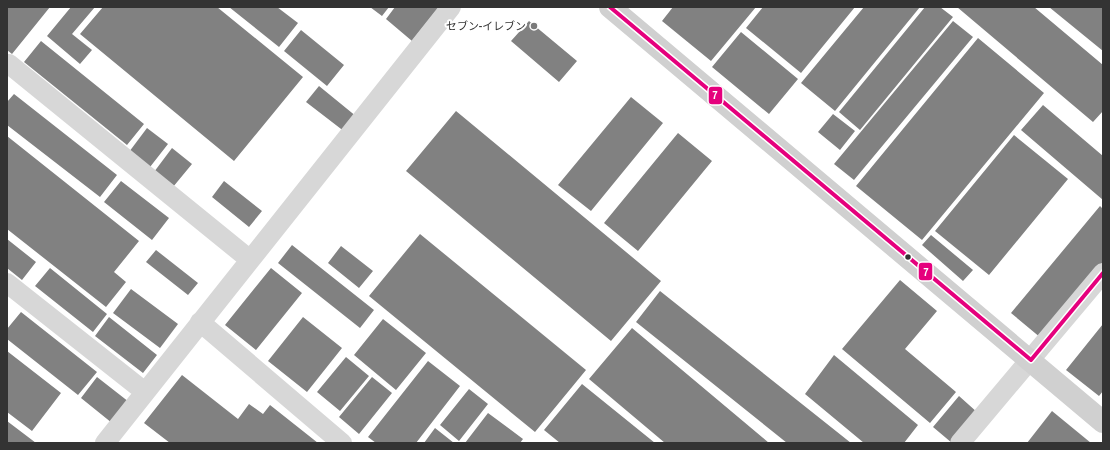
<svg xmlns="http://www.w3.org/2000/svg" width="1110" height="450" font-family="'Archivo Narrow','Noto Sans JP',sans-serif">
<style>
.building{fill:#818181}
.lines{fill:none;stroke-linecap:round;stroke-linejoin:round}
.street{stroke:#d7d7d7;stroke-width:20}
.secondary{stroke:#d0d0d0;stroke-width:22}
.bus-1-casing{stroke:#fff;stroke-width:7}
.bus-1{stroke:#e5007d;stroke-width:4}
.poi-dot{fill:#7a7a7a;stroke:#fff;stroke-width:1.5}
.bus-dot{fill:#333;stroke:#fff;stroke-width:1.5}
.labels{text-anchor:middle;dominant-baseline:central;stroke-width:4;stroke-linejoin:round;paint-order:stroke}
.poi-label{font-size:11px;fill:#333;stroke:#fff;text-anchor:end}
.line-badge{stroke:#fff;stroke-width:1.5}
.badge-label{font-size:11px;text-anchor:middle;font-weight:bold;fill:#fff}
</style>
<rect width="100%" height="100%" fill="#fff"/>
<path class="building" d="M7,7h43l-38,47 -5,-4z
M71,7h24l-23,27 20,16 -12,14 -33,-28z
M103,7h114l86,70 -69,84 -154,-127z
M229,7h48l21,16 -19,24z
M370,7h19l-7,9z
M395,7h44l-27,34 -26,-22z
M673,7h83l-45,54 -49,-40z
M763,7h92l-54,66 -55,-45z
M864,7h56l-85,104 -34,-28z
M925,7h15l13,10 -93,113 -21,-18z
M957,7h77l69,58v46l-10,11z
M1049,7h54v44z
M529,21l48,40 -18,21 -48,-41z
M953,21l20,16 -119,143 -20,-16z
M301,30l43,35 -17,21 -43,-35z
M741,32l57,47 -29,35 -57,-47z
M978,38l66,55 -122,147 -66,-54z
M41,41l103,83 -17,21 -103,-83z
M319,86l38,31 -12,15 -39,-30z
M14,94l103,81 -17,22 -93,-72v-23z
M631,97l32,26 -72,88 -33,-26z
M1043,105l60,51v44l-82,-70z
M456,111l205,170 -50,60 -205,-170z
M833,114l22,17 -15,19 -22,-18z
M147,128l21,16 -18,23 -21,-15z
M678,133l34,28 -74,90 -34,-28z
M1014,135l54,44 -79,96 -54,-44z
M7,136l132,105 -25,31 12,10 -20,25 -99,-78z
M172,148l20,16 -19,23 -19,-15z
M121,181l48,37 -17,22 -48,-38z
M224,181l38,30 -13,16 -37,-30z
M1100,206l3,3v53l-62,76 -30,-25z
M420,234l166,136 -51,62 -166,-136z
M931,235l42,35 -10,11 -41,-36z
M7,239l29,23 -14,18 -15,-12z
M292,245l82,65 -14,18 -82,-65z
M341,246l32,25 -14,17 -31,-25z
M156,250l42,33 -10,12 -42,-33z
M50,268l57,46 -14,18 -58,-46z
M271,268l31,25 -46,57 -31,-25z
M900,280l37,31 -32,38 51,43 -26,31 -88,-74z
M131,289l47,35 -18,24 -47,-35z
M660,291l191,152h-64l-151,-121z
M21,312l76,60 -19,23 -71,-56v-10z
M109,317l48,38 -14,18 -48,-37z
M303,317l39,31 -35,44 -39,-31z
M383,319l43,34 -30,37 -42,-35z
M1103,324v67l-4,5 -33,-26z
M632,328l137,115h-104l-76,-64z
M7,351l54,42 -29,38 -25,-19z
M834,355l84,70 -14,18h-40l-59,-49z
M346,357l23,19 -29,35 -23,-19z
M428,361l32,25 -44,57h-40l-8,-6z
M182,375l56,44 11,-15 14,10 7,-9 48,38h-148l-26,-20z
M97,377l32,25 -17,21 -31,-25z
M372,377l20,16 -33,41 -20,-17z
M582,384l73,59h-95l-16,-13z
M469,389l19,15 -29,37 -19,-16z
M959,396l19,17 -26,30 -19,-16z
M1052,411l39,32h-64z
M488,413l35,26 -3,4h-55z
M7,421l29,22h-29z
M435,428l19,15h-30z"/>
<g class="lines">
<path class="street" d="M9,64l240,195
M7,283l138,109
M200,322l142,121
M105,443l346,-436
M960,443l143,-170"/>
<path class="secondary" d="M610,7l493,415"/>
<g class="bus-1-casing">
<path id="bus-1" d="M610,7l421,353
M1031,360l72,-87"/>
</g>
<use href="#bus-1" class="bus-1"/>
</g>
<circle class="poi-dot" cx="534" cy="26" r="4"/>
<circle class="bus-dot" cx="908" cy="257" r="3.5"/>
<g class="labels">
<g class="poi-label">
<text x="526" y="26">セブン-イレブン</text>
</g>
</g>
<g class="line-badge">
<rect x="708" y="86" width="15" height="19" rx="4" fill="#e5007d"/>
<rect x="918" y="262" width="15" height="19" rx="4" fill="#e5007d"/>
</g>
<g class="badge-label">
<text x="715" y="99">7</text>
<text x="926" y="276">7</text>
</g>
<rect width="1110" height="450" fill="none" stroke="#333333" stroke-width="16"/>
</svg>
